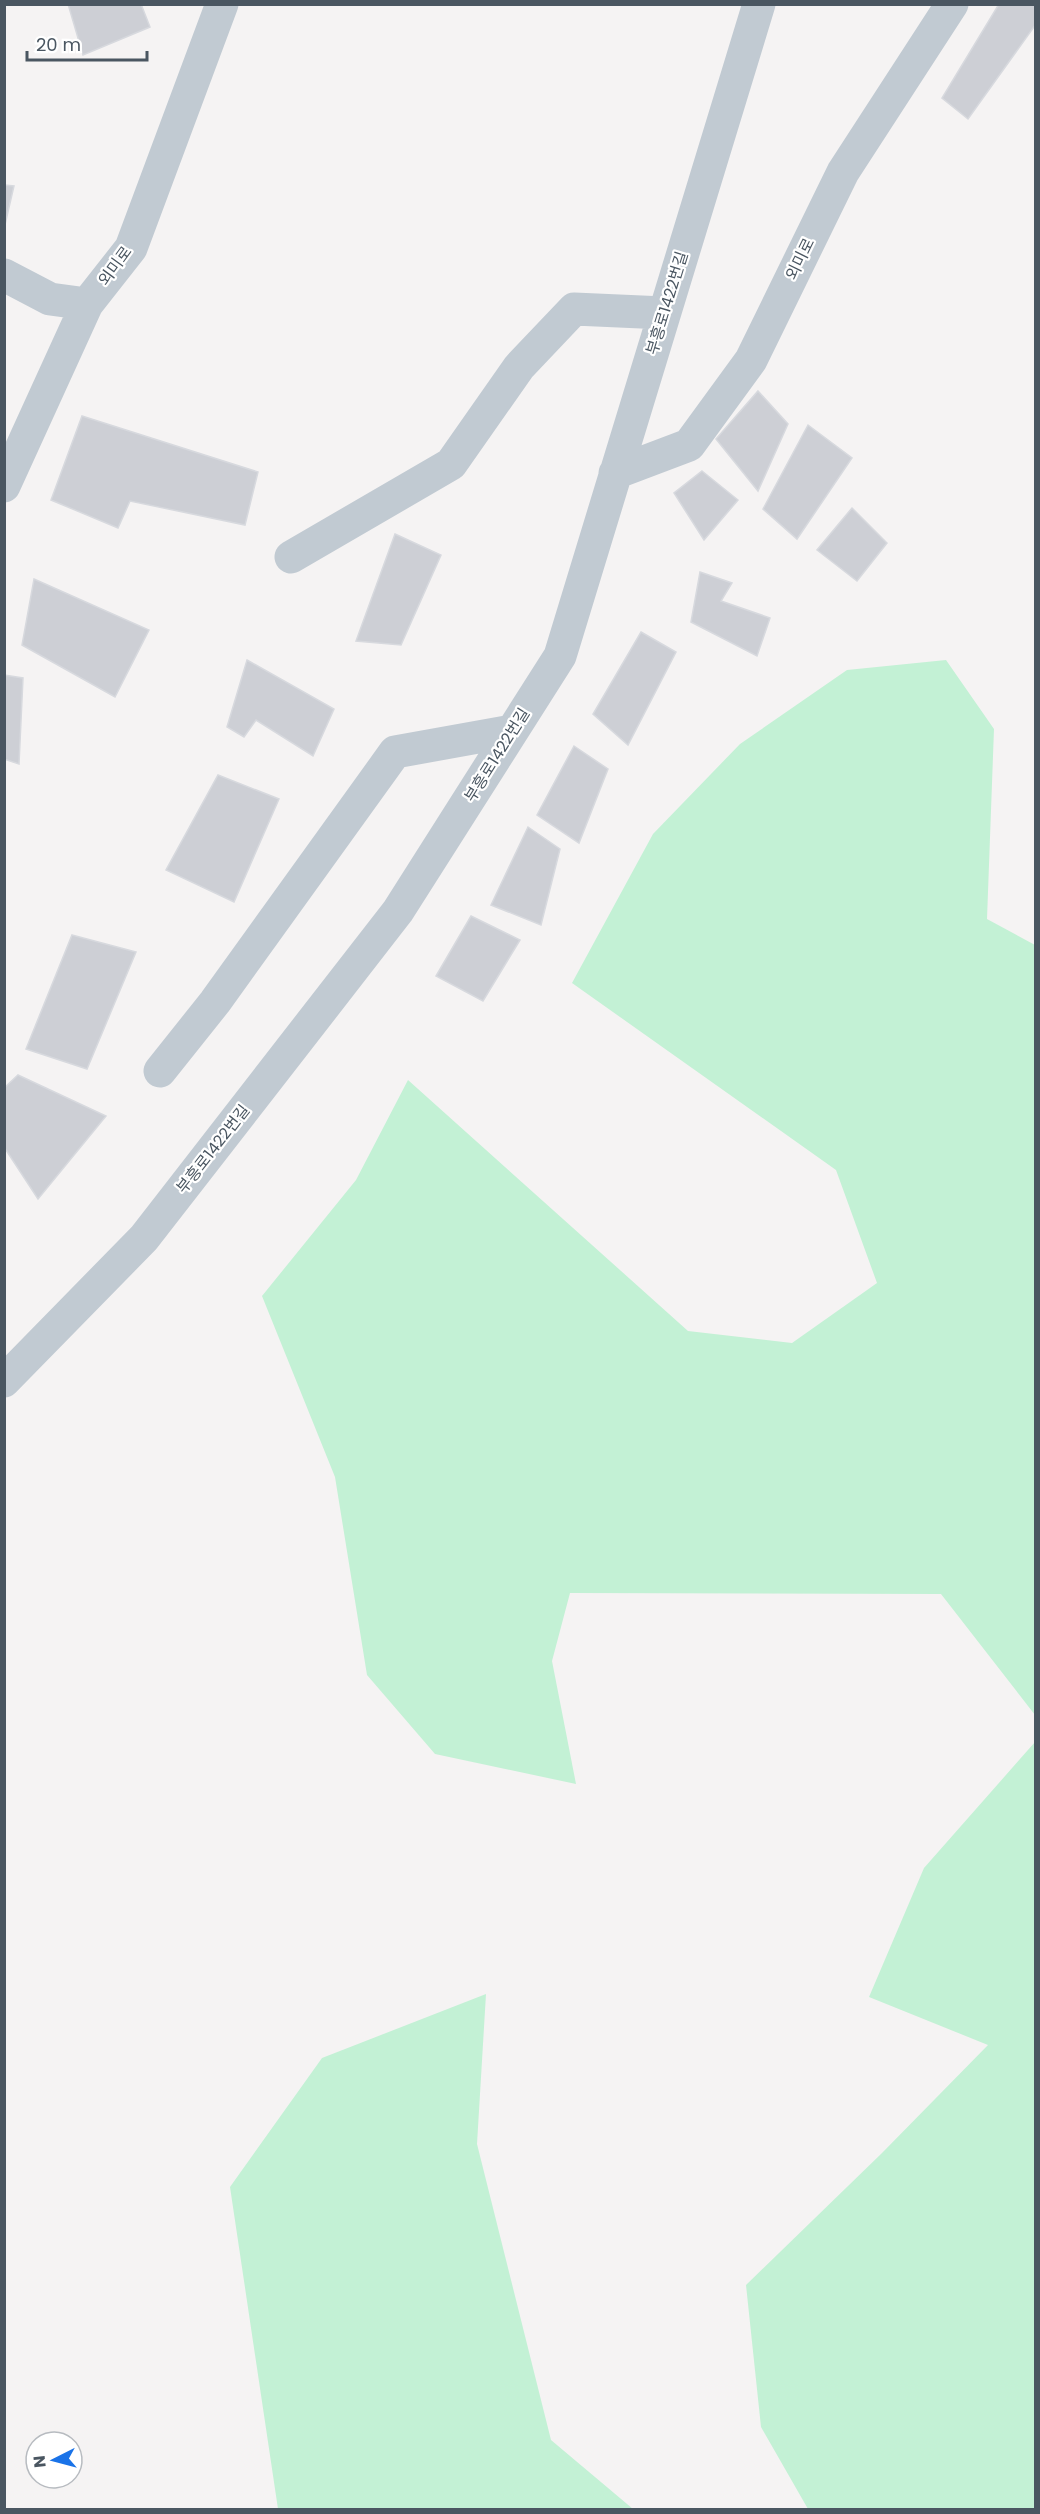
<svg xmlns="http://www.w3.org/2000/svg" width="1040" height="2514" font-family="Poppins,'Noto Sans KR',sans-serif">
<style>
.green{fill:#c3f1d5}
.building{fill:#cdcfd5;stroke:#d7d9de;stroke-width:1.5}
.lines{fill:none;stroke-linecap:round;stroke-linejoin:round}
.minor{stroke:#c1cad2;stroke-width:33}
.labels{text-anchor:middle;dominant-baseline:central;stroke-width:4.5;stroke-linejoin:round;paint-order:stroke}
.street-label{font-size:16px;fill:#4a5661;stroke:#fff}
</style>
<rect width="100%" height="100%" fill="#f5f3f3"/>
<path class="green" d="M946,660l48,69 -7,190 48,26v770l-94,-121 -371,-1 -18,68 24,123 -141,-30 -68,-79 -32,-198 -73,-181 94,-116 52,-100 280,251 104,12 85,-60 -41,-113 -264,-187 81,-149 87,-90 107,-74z
M1035,1742v767h-227l-47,-82 -15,-142 136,-132 106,-108 -119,-48 55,-129z
M486,1994l-9,150 74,296 82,69h-355l-48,-322 92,-129z"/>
<path class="building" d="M68,4h73l9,23 -67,28z
M999,4h37v20l-68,95 -26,-21z
M4,185l10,1 -10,43z
M758,391l30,33 -30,67 -42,-52z
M82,416l176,56 -13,53 -115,-24 -12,27 -67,-28z
M808,425l44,33 -55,81 -34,-30z
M702,471l36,29 -34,40 -30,-47z
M852,508l35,35 -30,38 -40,-31z
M395,534l46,21 -40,90 -45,-4z
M700,572l32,11 -11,18 49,17 -13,38 -66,-34z
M34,579l115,51 -34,67 -93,-52z
M641,632l35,20 -48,93 -35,-31z
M247,660l87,49 -21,47 -57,-36 -12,17 -17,-10z
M4,675l19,3 -4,86 -15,-5z
M574,746l34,23 -29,74 -42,-28z
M218,775l61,24 -45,103 -68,-32z
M528,827l32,22 -19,76 -50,-20z
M471,916l49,24 -37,61 -47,-25z
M72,935l64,17 -49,117 -61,-20z
M18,1075l88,41 -68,83 -34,-52v-59z"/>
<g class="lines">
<path class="minor" d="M4,275l46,24 37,5
M615,473l74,-28 62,-85 92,-188 109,-168
M4,486l83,-182 44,-56 91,-244
M291,557l160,-93 68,-97 55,-58 90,4
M160,1071l55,-69 180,-250 117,-21
M4,1381l140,-143 254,-327 162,-255 199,-652"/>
</g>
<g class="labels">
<g class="street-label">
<text transform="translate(800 259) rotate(-64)">외미로</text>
<text transform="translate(115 266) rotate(-54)">외미로</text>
<text transform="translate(667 303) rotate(-73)">부흥로1422번길</text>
<text transform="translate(497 755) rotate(-58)">부흥로1422번길</text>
<text transform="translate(213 1149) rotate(-52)">부흥로1422번길</text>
</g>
</g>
<rect width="1040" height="2514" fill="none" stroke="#4a5661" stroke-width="12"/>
<g transform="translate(54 2460) rotate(264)"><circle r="28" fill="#ffffff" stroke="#b7bbc0" stroke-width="1.5"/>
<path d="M0-4.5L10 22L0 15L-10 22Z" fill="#1a73e8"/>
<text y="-9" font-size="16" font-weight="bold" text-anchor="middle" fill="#4a5661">N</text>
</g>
<path d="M27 51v9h120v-9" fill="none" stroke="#4a5661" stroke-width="3"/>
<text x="36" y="51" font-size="18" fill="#4a5661" stroke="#ffffff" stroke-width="4.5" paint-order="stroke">20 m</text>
</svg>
